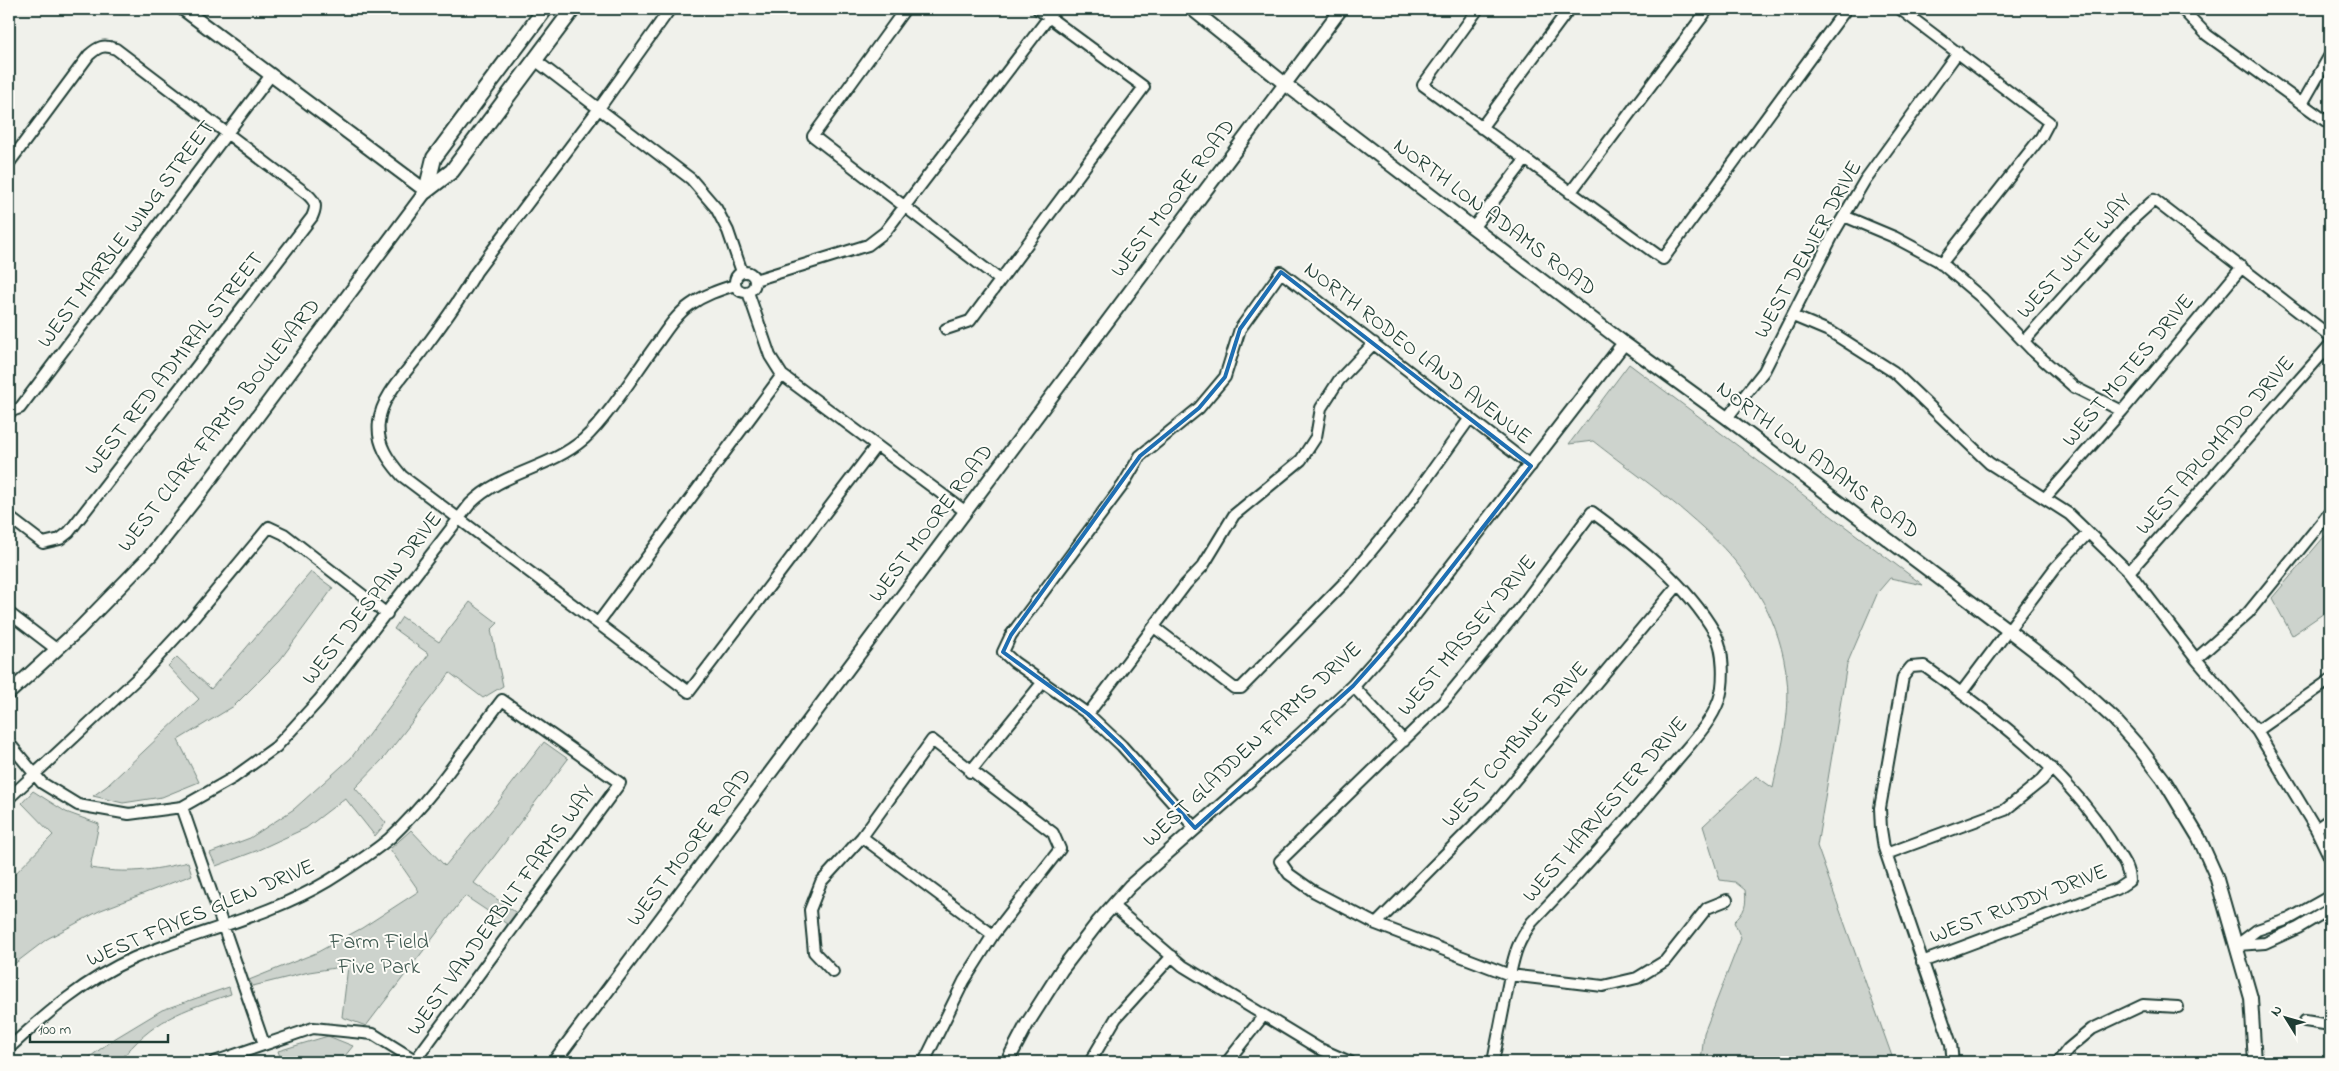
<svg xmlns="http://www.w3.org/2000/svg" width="2339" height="1071" font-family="'Indie Flower',sans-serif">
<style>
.green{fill:#cdd3cd;stroke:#768880}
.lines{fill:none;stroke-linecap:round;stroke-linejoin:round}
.minor-casing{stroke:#1f3d34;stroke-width:14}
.tertiary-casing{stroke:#1f3d34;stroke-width:16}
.secondary-casing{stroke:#1f3d34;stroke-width:18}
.minor{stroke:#fdfcf7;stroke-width:10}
.tertiary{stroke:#fdfcf7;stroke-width:12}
.secondary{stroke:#fdfcf7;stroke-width:14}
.marked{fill:none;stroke:#1f6fb2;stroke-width:4;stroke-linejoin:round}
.labels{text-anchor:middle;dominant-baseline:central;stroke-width:4;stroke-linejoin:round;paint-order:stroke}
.street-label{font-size:22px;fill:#1f3d34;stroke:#fdfcf7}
.park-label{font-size:22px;fill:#425b53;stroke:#fdfcf7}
</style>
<rect width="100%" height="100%" fill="#f0f1eb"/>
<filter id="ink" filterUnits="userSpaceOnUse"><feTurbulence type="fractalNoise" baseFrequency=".02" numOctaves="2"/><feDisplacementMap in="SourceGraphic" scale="10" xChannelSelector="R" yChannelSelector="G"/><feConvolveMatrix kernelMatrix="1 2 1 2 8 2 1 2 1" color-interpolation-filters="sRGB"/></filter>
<g filter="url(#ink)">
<path class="green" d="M1629,364l294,221 -33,-7 -12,14 -31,72 -30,182 77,216h-193l3,-29 37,-95 -7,-16c11,-10 13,-17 11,-32l-10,-8 -15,-2 -17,-54 53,-50 17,12c7,-35 18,-72 14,-108 -12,-117 -110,-173 -194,-239l-24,3z
M2330,530v79l-38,26 -20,-37z
M311,572l22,16 -53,72 -46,46 -56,34 21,42 -37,15 -39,6 -30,-7 14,-10 92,-87 -31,-33 9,-9 34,32z
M470,602l28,21 -7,7 12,56 -20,12 -33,-25 -66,85 -29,30 31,35 -11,13 -30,-38 -39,30 -50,23 -40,15 -6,-13 40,-15 44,-29 57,-51 78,-104 -35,-25 8,-12 37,25z
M544,742l24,17 -94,124 44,31 -8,12 -45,-30 -99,130 -24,-9 6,-51 -39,6 -56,14 -4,-6 67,-27 46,-25 57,-37 -29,-42 21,-19 34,36 50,-60z
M33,791l33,21 33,12 -9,44c37,6 61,3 98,-6l4,13 -91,35 -54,29 -38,29v-88l44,-45 -31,-32z
M229,987l2,7c-50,17 -78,25 -112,68h-36l31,-23 48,-29z
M328,1036l25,10 -13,16h-58l-4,-11z"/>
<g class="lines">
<g class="minor-casing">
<path id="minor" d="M670,9l-70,98 -124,165c-16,29 -36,55 -56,82 -15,20 -39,43 -41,68 -3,22 10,39 23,54l287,216 187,-246
M905,9l-92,127 187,144
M1478,9l-55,76 240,174 183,-250
M1900,9l149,113 -8,15 -100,127
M2182,9l25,26 123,89
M535,60l156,119 25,29 12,23 14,41
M2302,104l28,-49
M1481,128l88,-119
M9,163l80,-108c9,-8 14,-11 27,-6l191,145c9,8 10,12 5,23l-243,315 -9,7 -17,4 -34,-26
M1570,193l138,-184
M1844,216l50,21 43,23 45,38 50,52 42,37 48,24
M1473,228l52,-68
M735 282a10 10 0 1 1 20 0a10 10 0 1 1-20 0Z
M755,280l113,-35 17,-13 170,-223
M748,292l22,64 12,19 184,137
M1793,316l38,16 63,40 95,91 80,51 60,58 67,87 61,72 59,98 14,29
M946,329l24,-8 174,-234 -106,-78
M2024,341l109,-122 21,-19 176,136
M9,412l11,-4 251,-333
M1727,418l37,-47 71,-140 30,-51 93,-128
M2045,498l77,-87 120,-144
M2129,572l201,-227
M9,613l47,36
M598,623l184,-248
M1154,627l80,61h7l108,-110 50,-61 71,-99
M2196,659l52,-46 82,-101
M1353,686l51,55
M1961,693l94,-125 33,-35
M1088,714l98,-130 17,-18 31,-51 67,-55 15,-23 5,-29 18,-28 35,-37
M2257,731l73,-51
M9,743l33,40 36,22 51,9 53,-7 51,-29 43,-31 43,-47 151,-196c33,-33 78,-34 114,-65 25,-23 53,-69 74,-97 9,-13 19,-28 32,-37 14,-10 29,-15 45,-20
M970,772l73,-90
M9,798l133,-124 49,-53 78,-94 15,7 103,80
M182,807l82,237
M1195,828l-73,-82 -34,-32 -74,-52 -11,-10 8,-17 112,-150 17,-29 59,-48 26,-31 15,-48 41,-57 250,194
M2316,829l14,-10
M862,837l131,98
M1886,854l119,-44 37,-30 10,-12
M1113,906l70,60 135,82 32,14
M1376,924l118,-119 184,-220
M2237,945l20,-15 32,-11 41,-23
M2238,945l27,-2 33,-15 32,-19
M1922,962l195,-73 12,-8c0,-16 -11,-27 -19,-41 -47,-73 -116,-124 -186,-174l-13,1 -8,10 -23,131 1,21 3,19 67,196 2,18
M833,972l-19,-20 -4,-42 11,-28 41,-45 70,-97 121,93 7,16 -67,86 -29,46 -40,81
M2305,1021l25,4
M9,1048c38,-35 77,-69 125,-90 64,-27 134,-41 194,-77 16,-10 48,-31 62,-43 43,-40 77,-92 112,-138l118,83 -206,279
M214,1062l99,-34 60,6 45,28
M1090,1062l26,-44 56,-62
M1227,1062l37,-47
M1493,1062l17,-87c5,-24 8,-33 22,-53 50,-52 98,-105 144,-161 15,-18 35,-38 43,-61 6,-17 5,-51 -4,-67 -28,-49 -78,-88 -123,-121l-75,100 -74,90 -163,159 9,13 24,17 63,33 134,51 93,11 34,-8 28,-17 42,-53 20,-8
M2058,1062l10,-13 24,-20 51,-24 35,2"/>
</g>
<g class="tertiary-casing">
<path id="tertiary" d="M1192,9l93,75 339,259 103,75 281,212 57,44 49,45 24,27 26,34 35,58 17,38 35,122 4,64
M9,693l70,-64 72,-74 50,-63 225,-301 -243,-182
M554,1062l787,-1053
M1007,1062l20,-38 35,-55 37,-48 31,-35 154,-136 69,-64 48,-54 223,-289"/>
</g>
<g class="secondary-casing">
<path id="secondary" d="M426,191l26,-20 121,-162
M426,191l8,-33 111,-149"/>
</g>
<use href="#minor" class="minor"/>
<use href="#tertiary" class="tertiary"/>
<use href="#secondary" class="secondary"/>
</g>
</g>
<path class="marked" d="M1281,272l250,194 -130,166 -48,54 -158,142 -73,-82 -34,-32 -85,-62 8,-17 129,-179 59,-48 26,-31 15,-48z"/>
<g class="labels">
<g class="street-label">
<text transform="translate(1174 199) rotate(-53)">WEST MOORE ROAD</text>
<text transform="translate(1494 218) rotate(37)">NORTH LON ADAMS ROAD</text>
<text transform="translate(127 235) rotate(-53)">WEST MARBLE WING STREET</text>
<text transform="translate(1809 250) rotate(-61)">WEST DENIER DRIVE</text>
<text transform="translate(2075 257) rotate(-48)">WEST JUTE WAY</text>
<text transform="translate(1417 354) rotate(38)">NORTH RODEO LAND AVENUE</text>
<text transform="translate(175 364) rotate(-52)">WEST RED ADMIRAL STREET</text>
<text transform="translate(2129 371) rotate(-50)">WEST MOTES DRIVE</text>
<text transform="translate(220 426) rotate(-52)">WEST CLARK FARMS BOULEVARD</text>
<text transform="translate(2216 446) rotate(-49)">WEST APLOMADO DRIVE</text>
<text transform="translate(1817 461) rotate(37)">NORTH LON ADAMS ROAD</text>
<text transform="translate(932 524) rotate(-53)">WEST MOORE ROAD</text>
<text transform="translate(373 599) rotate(-52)">WEST DESPAIN DRIVE</text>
<text transform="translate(1468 636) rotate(-50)">WEST MASSEY DRIVE</text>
<text transform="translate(1253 745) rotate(-43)">WEST GLADDEN FARMS DRIVE</text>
<text transform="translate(1516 745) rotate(-49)">WEST COMBINE DRIVE</text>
<text transform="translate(1606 810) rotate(-49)">WEST HARVESTER DRIVE</text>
<text transform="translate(690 848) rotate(-53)">WEST MOORE ROAD</text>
<text transform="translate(2019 905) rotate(-21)">WEST RUDDY DRIVE</text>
<text transform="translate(502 911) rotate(-54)">WEST VANDERBILT FARMS WAY</text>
<text transform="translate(201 914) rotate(-23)">WEST FAYES GLEN DRIVE</text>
</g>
<g class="park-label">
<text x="379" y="943">Farm Field<tspan x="379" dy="25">Five Park</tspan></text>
</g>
</g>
<rect width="2339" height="1071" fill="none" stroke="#fdfcf7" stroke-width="30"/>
<rect x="15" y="15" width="2309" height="1041" fill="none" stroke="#1f3d34" stroke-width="2" filter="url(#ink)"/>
<g transform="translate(2286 1018) rotate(307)" stroke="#fdfcf7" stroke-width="4" paint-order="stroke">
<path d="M0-4L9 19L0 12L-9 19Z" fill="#1f3d34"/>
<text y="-8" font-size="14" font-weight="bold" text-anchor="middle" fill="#1f3d34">N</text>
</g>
<path d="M30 1034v8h138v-8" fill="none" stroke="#1f3d34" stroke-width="2.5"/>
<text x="38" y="1034" font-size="15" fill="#1f3d34" stroke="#fdfcf7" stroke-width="4" paint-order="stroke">100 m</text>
</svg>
